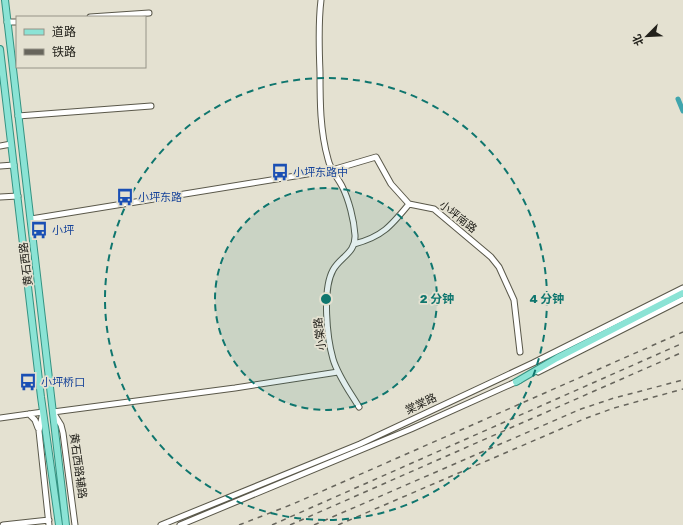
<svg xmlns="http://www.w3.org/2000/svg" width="683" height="525" font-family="Rubik,'Noto Sans SC',sans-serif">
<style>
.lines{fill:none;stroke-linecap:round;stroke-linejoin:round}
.canal{stroke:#3fa5ad;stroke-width:5}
.minor-casing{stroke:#5a584a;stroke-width:7}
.major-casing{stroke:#349382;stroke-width:8}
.minor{stroke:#fff;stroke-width:5}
.major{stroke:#8be3d5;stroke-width:6}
.rail{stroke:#67655c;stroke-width:1.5;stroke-dasharray:5 5;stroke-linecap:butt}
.ring{fill:none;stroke:#0f766e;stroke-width:2;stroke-dasharray:7 5}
.labels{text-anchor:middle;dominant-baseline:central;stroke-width:3.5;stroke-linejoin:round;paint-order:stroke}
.transit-label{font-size:11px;fill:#164399;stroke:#e4e1d1;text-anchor:start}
.street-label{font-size:11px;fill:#22211b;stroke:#e4e1d1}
.centre{fill:#0f766e;stroke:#e4e1d1;stroke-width:2}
.ring-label{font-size:12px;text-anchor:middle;font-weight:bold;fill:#0f766e;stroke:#e4e1d1;stroke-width:3.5;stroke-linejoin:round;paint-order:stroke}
</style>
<rect width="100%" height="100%" fill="#e4e1d1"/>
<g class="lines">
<path class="canal" d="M678,99l5,12"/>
<g class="minor-casing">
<path id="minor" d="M321,0c-3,24 -2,48 -1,72 0,29 0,59 8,87 2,10 9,18 14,27 7,14 12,34 13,49 1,18 -15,22 -22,35 -11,20 -6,68 0,89 5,17 17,33 26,48
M90,17l59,-4
M7,22h10
M18,116l133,-10
M0,146l11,-2
M0,166l14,-1
M0,197l18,-1
M31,219l301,-49 44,-13 15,27 18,20 25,5 57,48 8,10 15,33 6,52
M354,244c28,-7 37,-18 55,-40
M538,372l145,-73
M29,414l6,6 3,8
M0,418l43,-6 -4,19 10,94
M3,525l46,-5
M75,525l-12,-92 -2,-8 -8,-13 182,-24 103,-16
M161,525l199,-81 173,-81 150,-75
M180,525l231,-96 109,-49"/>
</g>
<g class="major-casing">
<path id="major" d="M5,0l61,525
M0,49l41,348 18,128
M516,382l41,-24 126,-65"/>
</g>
<use href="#minor" class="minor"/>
<use href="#major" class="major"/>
<path class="rail" d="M239,525l54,-21 390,-172
M272,525l411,-182
M290,525l393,-173
M314,525l267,-116 33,-11 69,-18
M338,525l246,-106 30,-11 69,-19"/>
</g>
<circle cx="326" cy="299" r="111" fill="#0f766e" fill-opacity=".12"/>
<g class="ring">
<circle cx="326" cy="299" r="111"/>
<circle cx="326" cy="299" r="221"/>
</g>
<defs>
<g id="bus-bare" transform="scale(1.38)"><path d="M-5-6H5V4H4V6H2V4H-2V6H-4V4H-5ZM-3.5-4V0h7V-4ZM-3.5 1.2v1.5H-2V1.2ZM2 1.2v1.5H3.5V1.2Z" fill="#1a4fb4" stroke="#e4e1d1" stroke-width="2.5" paint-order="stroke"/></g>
</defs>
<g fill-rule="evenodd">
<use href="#bus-bare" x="280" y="172"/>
<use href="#bus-bare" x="125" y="197"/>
<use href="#bus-bare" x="39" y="230"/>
<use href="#bus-bare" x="28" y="382"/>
</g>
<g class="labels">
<g class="transit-label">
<text x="293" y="172">小坪东路中</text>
<text x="138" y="197">小坪东路</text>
<text x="52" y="230">小坪</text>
<text x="41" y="382">小坪桥口</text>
</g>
<g class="street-label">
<text transform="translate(458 217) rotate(38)">小坪南路</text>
<text transform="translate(26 264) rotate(-97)">黄石西路</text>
<text transform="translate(320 334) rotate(-97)">小棠路</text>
<text transform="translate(421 404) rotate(-25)">棠棠路</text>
<text transform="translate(78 466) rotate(82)">黄石西路辅路</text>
</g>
</g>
<circle cx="326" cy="299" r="6" class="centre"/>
<g class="ring-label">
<text x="437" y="303">2 分钟</text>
<text x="547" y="303">4 分钟</text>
</g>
<rect x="16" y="16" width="130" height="52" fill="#e4e1d1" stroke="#969488"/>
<rect x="24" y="29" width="20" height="6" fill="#8be3d5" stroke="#969488"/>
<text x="52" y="36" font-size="12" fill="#22211b">道路</text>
<rect x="24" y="49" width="20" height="6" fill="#67655c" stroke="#969488"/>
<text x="52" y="56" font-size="12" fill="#22211b">铁路</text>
<g transform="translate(647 36) rotate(246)" stroke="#e4e1d1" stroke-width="3" paint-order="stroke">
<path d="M0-3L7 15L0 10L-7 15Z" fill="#22211b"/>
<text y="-6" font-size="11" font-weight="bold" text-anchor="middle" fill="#22211b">北</text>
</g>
</svg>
